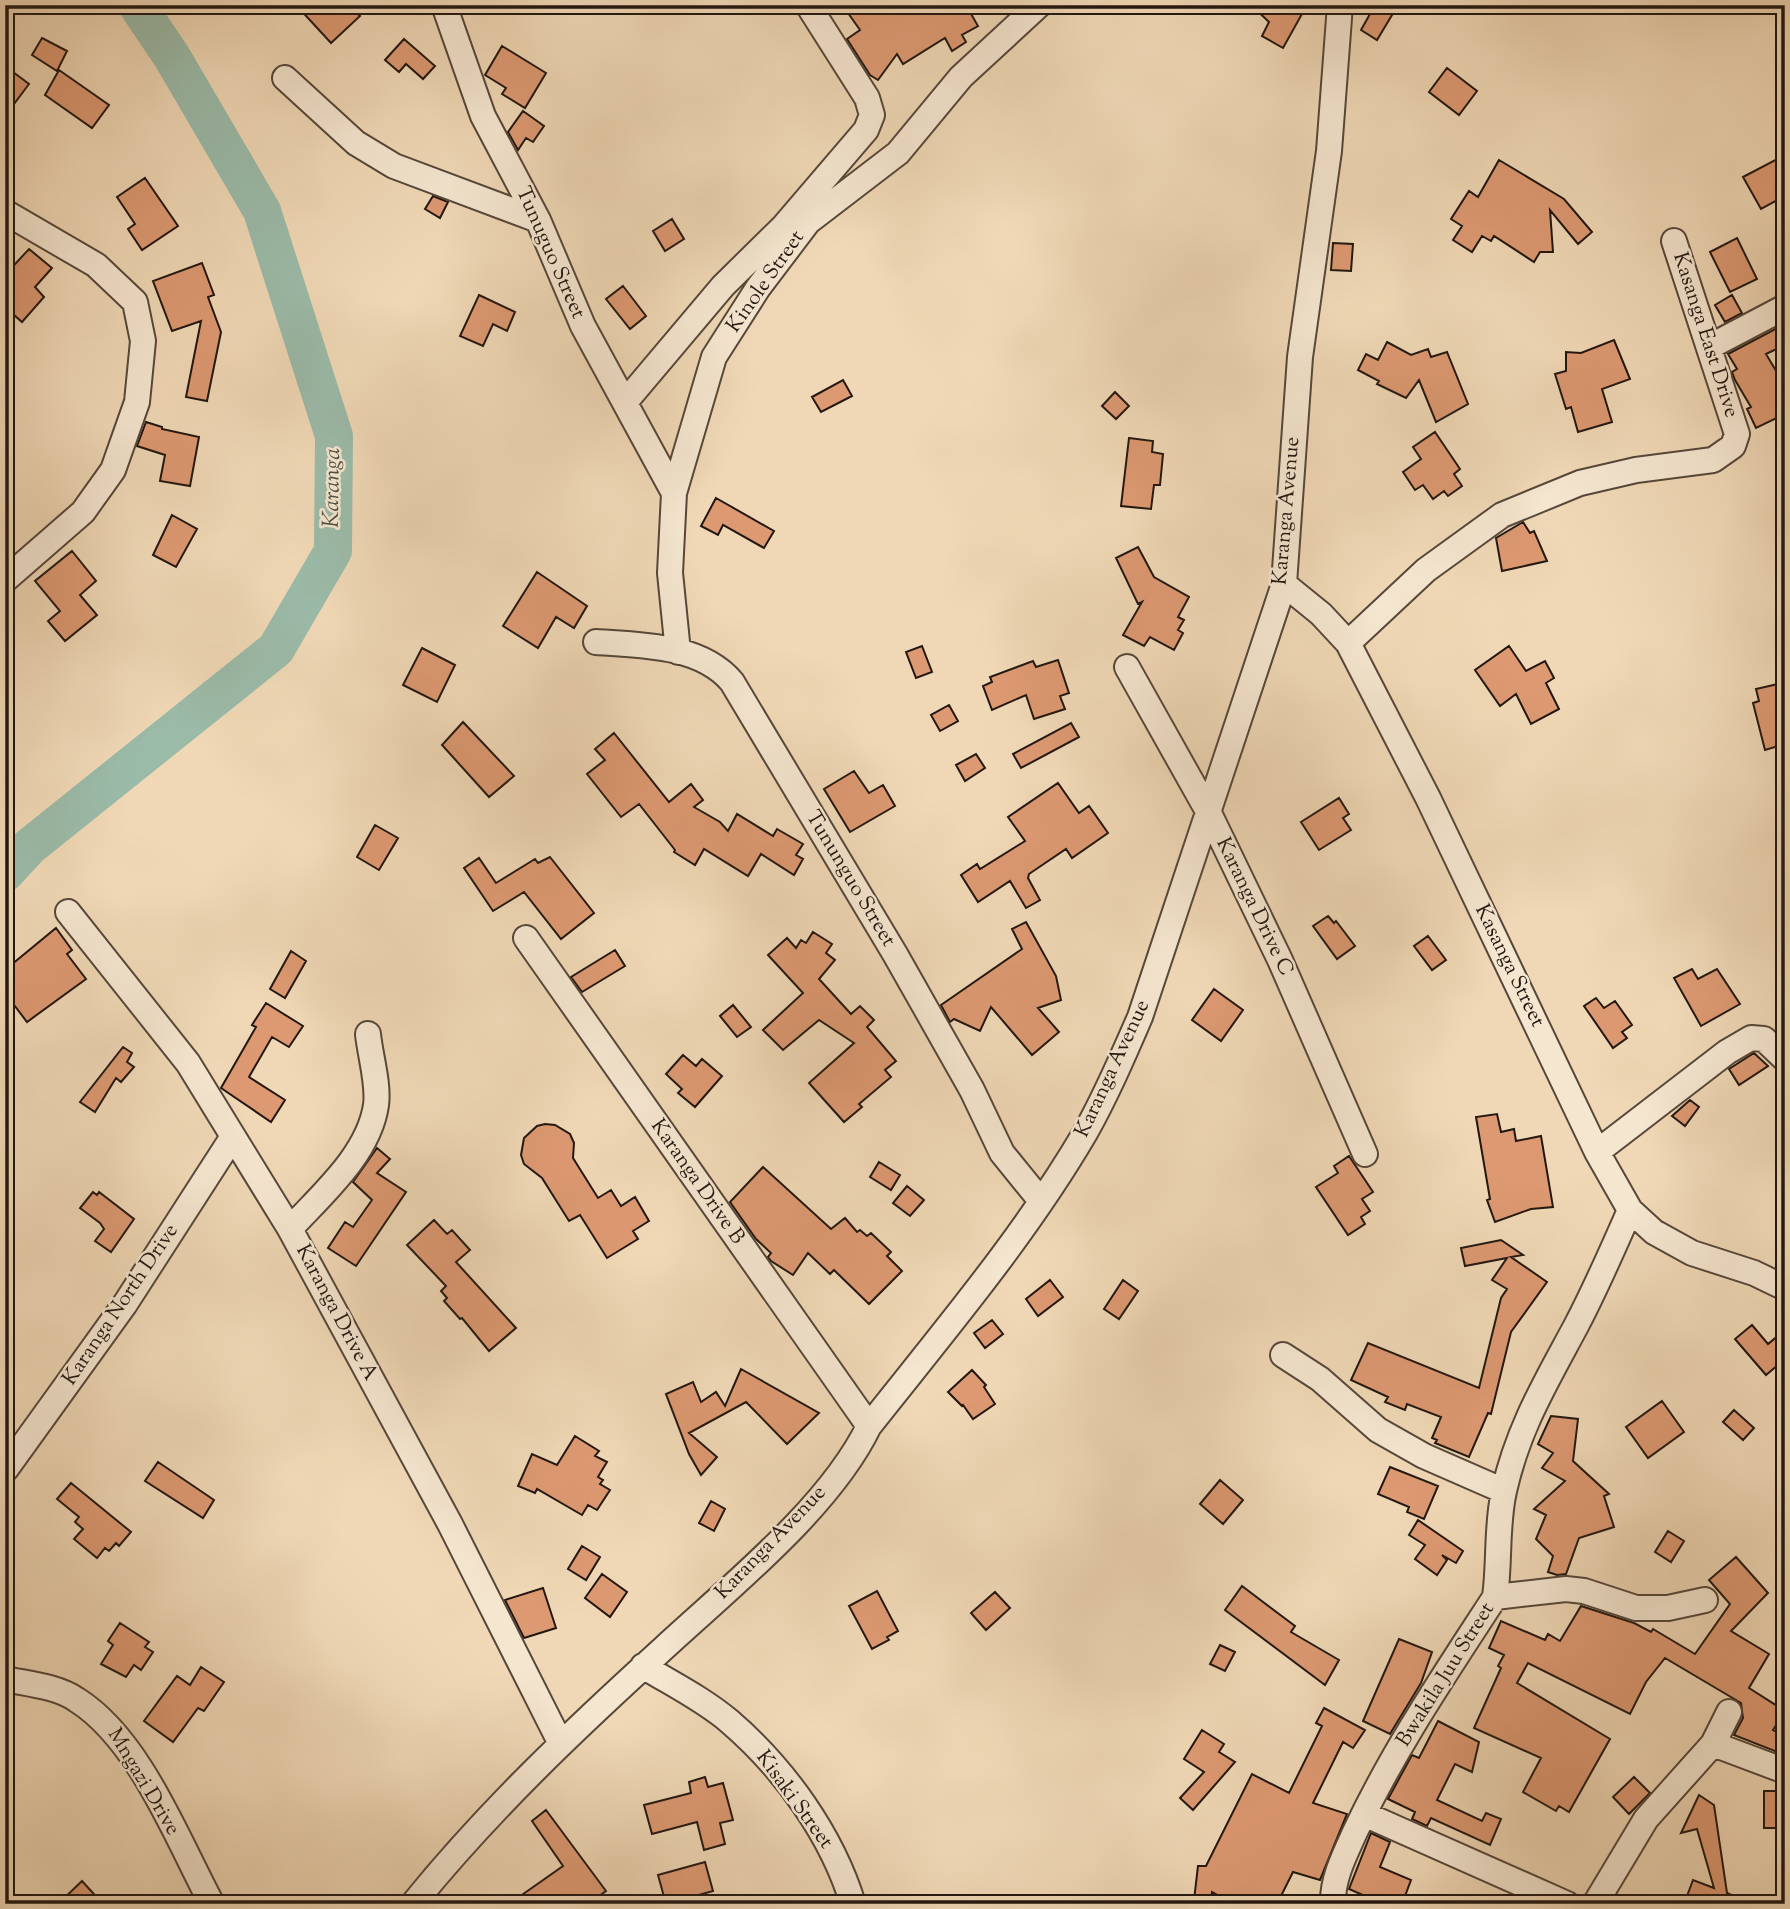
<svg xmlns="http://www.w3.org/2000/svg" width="1790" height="1909" font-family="'Sorts Mill Goudy',serif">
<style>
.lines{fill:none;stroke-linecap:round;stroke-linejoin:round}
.river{stroke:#9bbba9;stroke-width:38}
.building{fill:#dd9972;stroke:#221711;stroke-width:2}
.minor-casing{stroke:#56473a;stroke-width:28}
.minor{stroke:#f5e6d0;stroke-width:24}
.labels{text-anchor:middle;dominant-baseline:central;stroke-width:5;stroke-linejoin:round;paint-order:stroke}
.street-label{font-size:21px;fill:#221711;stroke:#f5e6d0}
.water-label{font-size:23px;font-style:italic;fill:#4c5046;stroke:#f5e6d0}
</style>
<rect width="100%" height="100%" fill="#f0d8b6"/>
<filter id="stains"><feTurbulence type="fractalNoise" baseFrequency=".00286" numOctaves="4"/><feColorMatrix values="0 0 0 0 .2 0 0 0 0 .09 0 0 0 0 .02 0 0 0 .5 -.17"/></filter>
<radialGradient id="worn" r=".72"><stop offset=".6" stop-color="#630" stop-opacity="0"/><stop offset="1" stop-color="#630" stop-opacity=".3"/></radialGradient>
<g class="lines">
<path class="river" d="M5,873l24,-26 247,-198 57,-98 1,-115 -72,-225 -90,-154 -35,-52"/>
</g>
<path class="building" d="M296,5h54l10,11 -29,27z
M859,5h84l5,7 18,-7 12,21 -16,9 4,7 -14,9 -7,-13 -42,26 -6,-10 -19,26 -8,-5 -23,-36 13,-9 -12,-17z
M1251,5h56l-24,43 -21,-12 7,-14z
M1375,5h23l-21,35 -16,-10z
M42,38l25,13 -10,20 -25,-16z
M404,39l31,27 -12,13 -17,-15 -7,8 -14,-12z
M502,46l44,27 -21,35 -23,-14 4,-6 -21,-13z
M5,66l24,18 -24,32z
M1447,68l30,23 -18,24 -30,-23z
M59,70l50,35 -17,23 -47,-33z
M523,111l21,15 -11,16 -7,-4 -8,12 -10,-18z
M1785,155v41l-24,13 -18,-32z
M1499,160l65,39 28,33 -14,12 -28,-34 3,42h-13l-6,10 -40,-26 -3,5 -9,-5 -10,16 -19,-12 9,-14 -11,-7 18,-28 9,6z
M145,178l33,48 -36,24 -14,-21 7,-5 -18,-27z
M433,196l15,6 -8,16 -15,-9z
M672,219l12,20 -19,12 -12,-20z
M1737,238l20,41 -27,13 -20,-40z
M1333,243l20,1 -2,27 -20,-1z
M29,249l23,19 -17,19 9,10 -22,25 -17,-15v-32z
M202,263l12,32 -6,2 13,35 -14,69 -21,-4 15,-76 -29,10 -19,-50z
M623,286l23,30 -16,13 -24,-30z
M479,295l36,17 -8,19 -14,-7 -10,22 -23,-10z
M1732,295l10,18 -17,9 -10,-17z
M1785,324v21l-19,9 19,32v28l-29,14 -9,-19 4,-2 -16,-27 -3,-8 5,-3 -9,-15z
M1614,340l16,39 -28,10 10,33 -34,10 -7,-25 -5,2 -11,-35 11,-3v-19l15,1z
M1387,342l24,13 17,-6 3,8 16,-5 21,52 -32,18 -17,-42 -13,18 -29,-14 2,-3 -21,-11 8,-16 12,6z
M843,380l9,16 -31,16 -9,-15z
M1115,392l14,14 -13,13 -14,-13z
M146,422l16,5v2l37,8 -9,49 -30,-5 5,-26 -28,-9z
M1435,432l25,37 -6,5 8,12 -14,10 -4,-5 -11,8 -10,-14 -8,5 -12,-18 18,-13 -8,-12z
M1129,438l24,3 -1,11 11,2 -3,31h-6l-3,24 -30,-3z
M716,498l58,33 -10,17 -41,-23 -5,10 -17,-9z
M172,515l25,14 -21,38 -23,-12z
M1523,522l7,11 4,-2 13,30 -45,10 -6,-33z
M1138,547l16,30 35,20 -11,20 6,3 -6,10 5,3 -9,17 -24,-13 -6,9 -21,-11 19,-33 -4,2 -22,-46z
M72,551l24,30 -16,14 17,20 -32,26 -17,-20 12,-10 -25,-30z
M537,572l50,34 -13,22 -18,-11 -18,31 -35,-22z
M922,646l10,26 -16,6 -10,-26z
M1509,646l17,25 19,-10 9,17 -8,5 13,26 -28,15 -15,-30 -16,12 -25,-36z
M422,648l33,17 -18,37 -34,-17z
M1058,660l11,33 -9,3 5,13 -31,10 -8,-24 -34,15 -9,-24 9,-4 -2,-5 43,-16 3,6z
M1778,684l2,8 5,-1v53l-20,6 -12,-47 6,-2 -3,-12z
M949,705l9,16 -18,10 -9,-16z
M463,722l51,54 -25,21 -47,-52z
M1071,723l8,14 -58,31 -8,-14z
M614,733l55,69 22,-18 12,16 -9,7 26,15 8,9 9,-17 36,22 4,-7 26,15 -7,11 7,4 -9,16 -33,-21 -13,22 -44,-27 -9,16 -21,-13 1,-2 -36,-46 -18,13 -34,-43 18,-14 -10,-11z
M976,754l9,14 -20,13 -9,-16z
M854,771l15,22 14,-8 12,21 -45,26 -26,-43z
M1058,783l21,30 10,-7 19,27 -36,25 -6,-9 -37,25 -1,4 12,22 -14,8 -16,-27 -32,21 -17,-27 16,-11 3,5 45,-28 -17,-24z
M1339,798l10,16 -6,4 8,12 -32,20 -18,-28z
M375,825l23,13 -19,32 -22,-13z
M550,857l44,56 -33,26 -37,-47 -31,19 -29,-43 15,-10 17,25 39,-24 3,4z
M1328,916l6,7 2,-2 19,25 -18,13 -24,-33z
M1026,922l30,54 5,24 -23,8 21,24 -27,23 -41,-48 -11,24 -26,-12 -4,3 -9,-17 81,-56 -10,-20z
M56,928l16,22 -5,4 19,25 -59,43 -22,-29v-23z
M813,932l19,12 -6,9 9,7 -16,19 32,35 9,-8 14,14 -7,7 29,34 -11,9 6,7 -32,27 3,3 -18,15 -35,-39 45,-40 -35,-23 -36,30 -20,-20 40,-37 -35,-38 19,-17 9,10 5,-8 5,3z
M1428,936l18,24 -14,10 -18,-24z
M615,950l10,16 -43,26 -11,-15z
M291,951l15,10 -21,37 -15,-9z
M1692,969l6,10 19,-10 23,35 -39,22 -27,-48z
M1214,989l29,21 -22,31 -29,-21z
M1596,998l8,10 11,-7 17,24 -10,7 5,6 -14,10 -29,-42z
M266,1003l37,23 -14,21 -17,-10 -23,40 36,23 -14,22 -50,-34 35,-61 -4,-2z
M733,1005l18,22 -14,10 -17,-21z
M123,1047l9,6 -5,9 7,5 -13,15 -5,-4 -21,34 -15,-10z
M1754,1053l14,13 -29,19 -10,-16z
M683,1055l13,11 6,-7 20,17 -27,31 -17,-14 4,-4 -16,-15z
M1690,1100l9,7 -14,19 -13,-10z
M1497,1114l4,18 13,-3 2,12 25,-5 12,71 -22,2 -36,13 -8,-22 3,-1 -14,-82z
M545,1124l10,1 15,9 4,9 -1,15 25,40 13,-8 10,16 14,-9 14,24 -16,10 5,8 -31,19 -27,-43 -11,6 -27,-43 -18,-14 -3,-9 3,-17 13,-12z
M377,1148l13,11 -13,14 29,19 -50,74 -28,-18 17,-26 8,5 19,-27 -19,-18z
M1349,1156l24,36 -11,7 8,12 -9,6 4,7 -17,11 -32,-48 22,-14 -4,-7z
M879,1162l21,13 -9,15 -21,-13z
M763,1167l68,62 14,-11 12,14 3,-2 7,6 4,-3 20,19 -4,4 15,15 -33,33 -35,-34 -4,4 -22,-21 -15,22 -22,-14 -3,-4 3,-4 -15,-14 -26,-37z
M907,1186l17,14 -14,16 -17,-13z
M93,1192l4,3 2,-3 35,27 -23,33 -16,-11 9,-12 -4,-6 -20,-15z
M434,1220l13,14 5,-4 18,20 -14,12 60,66 -27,23 -27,-33 -2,1 -16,-18 3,-3 -6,-7 5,-5 -39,-41z
M1501,1240l22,15 -12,2 36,25 -36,50 -20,82 -3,-1 -19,44 -34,-14 2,-3 -5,-2 9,-21 -34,-13 -2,6 -20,-8 3,-5 -37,-17 17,-37 111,45 22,-90 6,-9 -15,-9 15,-22 -42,8 -4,-18z
M1050,1280l13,17 -25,19 -12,-17z
M1123,1280l15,11 -19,28 -15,-10z
M992,1320l11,14 -18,14 -11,-15z
M1752,1325l16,19 17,-14v29l-19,16 -31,-36z
M741,1369l78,44 -32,31 -41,-42 -57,31 28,24 -16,18 -12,-21 -23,-60 27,-12 8,20 15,-10 9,14z
M972,1370l14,15 -2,2 11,17 -22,15 -10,-14 -1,1 -14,-14z
M1662,1401l22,31 -36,26 -22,-31z
M1734,1410l20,18 -11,12 -20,-18z
M1551,1416l27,3 -5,42 36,33 -5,2 10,31 -35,11 -13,36 -9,1 -9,-3 5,-16 -17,-17 10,-24 -12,-6 31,-28 -23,-13 11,-15 -15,-9z
M575,1436l24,15 -4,5 12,6 -9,15 5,3 -3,4 10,6 -13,20 -9,-5 -6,10 -45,-26 -2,4 -17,-7 14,-32 25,11z
M158,1462l56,38 -11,18 -58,-37z
M1390,1467l48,19 -14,33 -17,-7 2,-5 -31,-13z
M1220,1480l23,20 -20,24 -23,-20z
M71,1483l60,49 -12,14 -3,-3 -7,8 -4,-3 -8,10 -23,-19 9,-10 -8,-7 4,-5 -22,-18z
M711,1501l14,8 -11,22 -15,-8z
M1418,1520l45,31 -7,12 -14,-8 5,5 -10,15 -22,-16 10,-14 -16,-10z
M1668,1531l16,10 -13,21 -16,-10z
M582,1546l18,11 -14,23 -18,-11z
M1736,1557l32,36 -37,38 38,23 -20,34 36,23 -12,19 12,6v19l-51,-20 9,-17 -2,-15 -76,-45 -19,24 -16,32 -102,-51 -11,20 93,56 -41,73 -10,-6 -3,5 -33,-19 18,-34 -67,-30 27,-60 -3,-2 6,-11 -15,-7 12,-27 44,19 3,-6 12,7 21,-35 53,17 17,9 2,-3 42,25 35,-50 -21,-24z
M602,1574l25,18 -17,25 -25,-19z
M1242,1586l53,40 -4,6 48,28 -14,25 -100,-75z
M543,1588l13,40 -32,10 -19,-38z
M877,1591l21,40 -11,6 2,3 -17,9 -23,-43z
M995,1592l15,16 -24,22 -15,-17z
M120,1623l29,19 -4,5 8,5 -12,18 -7,-5 -8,12 -25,-13 12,-19 -5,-4z
M1399,1639l33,13 -11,31 -31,51 -27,-13z
M1220,1645l15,7 -10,19 -15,-7z
M201,1667l23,15 -20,29 -6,-3 -25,34 -29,-21 33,-45 13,9z
M1324,1708l41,22 -12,18 -10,-6 -30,61 34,11 -27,66 -27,-8 -16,32h-43l-22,-12 -1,10 -17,-2 4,-34h8l46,-92 37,19 33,-67 -6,-3z
M1438,1721l41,21 -7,30 -17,-8 -18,36 45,21 4,-8 15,6 -11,26 -59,-27 -4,8 -15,-7 3,-7 -27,-13 24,-44 7,3z
M1202,1730l22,14 -5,8 16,10 -42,48 -13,-12 24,-26 -20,-13z
M705,1777l3,10 15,-4 10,37 -13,3 5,21 -21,6 -7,-28 -45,12 -8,-29 47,-12 -2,-11z
M1634,1777l16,16 -21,21 -16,-17z
M1764,1791h21l-2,37h-19z
M1699,1795l15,10 13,88 25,11h-68l9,-24 21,8 -17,-59 -16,4z
M546,1810l60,81 -18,13h-79l54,-38 -31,-45z
M1371,1833l19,9 -10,25 31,13 -9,24h-19l-34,-15z
M705,1862l8,29 -47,13 -8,-29z
M82,1881l21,23h-45z"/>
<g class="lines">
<g class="minor-casing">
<path id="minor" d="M444,5l39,111 55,104 45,106 91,167
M285,78l71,65 38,23 144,54
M5,212l91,53 39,37 8,39 -6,61 -24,68 -30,42 -78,68
M1711,346l74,-39
M626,401l97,-115 60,-59 83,-97 6,-15 -5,-17 -59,-93
M1284,584l37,30 27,29 80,155 169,354 33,58 24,22 38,21 62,20 31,15
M596,642c46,3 105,3 136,40l163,272 77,136 30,63 39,48
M1348,643l78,-73 76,-55 78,-32 56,-13 77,-10 20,-14 4,-12 -63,-193
M678,652l-8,-79 4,-80 40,-136 44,-69 50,-66 90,-69 63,-76 78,-72
M1127,667l82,146 71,147 85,194
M68,912l120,151 102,166 160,295 110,218
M526,938l343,488
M1597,1152l130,-100 24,-14 13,1 21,20
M290,1229c32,-35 79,-75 86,-124 3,-21 -6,-50 -8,-71
M1283,1355l37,24 58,51 46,26 80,35
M6,1469l119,-165 107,-166
M1495,1597l71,-8 18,2 52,17h32l37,-8
M643,1666c29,18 60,33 86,55 55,47 103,114 124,183
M5,1679c23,5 52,7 72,21 63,40 100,139 135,204
M1713,1744l72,27
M1364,1814l203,90
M413,1904c76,-94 163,-176 252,-257 66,-61 165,-140 204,-221 75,-95 155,-189 216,-293 21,-37 38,-77 55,-116l144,-433 16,-227 29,-206 11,-146
M1333,1904c-1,-25 12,-50 22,-72 39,-83 90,-158 140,-235 5,-36 1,-70 9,-106 14,-63 42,-109 72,-165 20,-38 37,-77 54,-116
M1595,1904l51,-85 67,-75 16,-32"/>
</g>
<use href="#minor" class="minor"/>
</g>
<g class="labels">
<g class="street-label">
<text transform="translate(550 253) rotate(66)">Tunuguo Street</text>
<text transform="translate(766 282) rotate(-55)">Kinole Street</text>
<text transform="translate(1705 335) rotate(72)">Kasanga East Drive</text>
<text transform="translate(1287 511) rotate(-85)">Karanga Avenue</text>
<text transform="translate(850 879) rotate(59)">Tununguo Street</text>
<text transform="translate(1254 907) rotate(64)">Karanga Drive C</text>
<text transform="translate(1509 966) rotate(64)">Kasanga Street</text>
<text transform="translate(1113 1069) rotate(-65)">Karanga Avenue</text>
<text transform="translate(697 1182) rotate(55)">Karanga Drive B</text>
<text transform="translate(121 1305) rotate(-56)">Karanga North Drive</text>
<text transform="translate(336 1313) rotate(62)">Karanga Drive A</text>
<text transform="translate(771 1543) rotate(-46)">Karanga Avenue</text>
<text transform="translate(1446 1675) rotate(-58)">Bwakila Juu Street</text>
<text transform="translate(143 1782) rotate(59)">Mngazi Drive</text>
<text transform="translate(794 1800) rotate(54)">Kisaki Street</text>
</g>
<g class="water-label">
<text transform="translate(333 488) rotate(-89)">Karanga</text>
</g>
</g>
<rect width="1790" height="1909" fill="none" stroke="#f0d8b6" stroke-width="28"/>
<rect x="7" y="7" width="1776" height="1895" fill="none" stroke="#221711" stroke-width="3.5"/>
<rect x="14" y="14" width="1762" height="1881" fill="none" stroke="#221711" stroke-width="2"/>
<rect width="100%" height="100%" filter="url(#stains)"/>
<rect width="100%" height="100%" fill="url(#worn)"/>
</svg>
